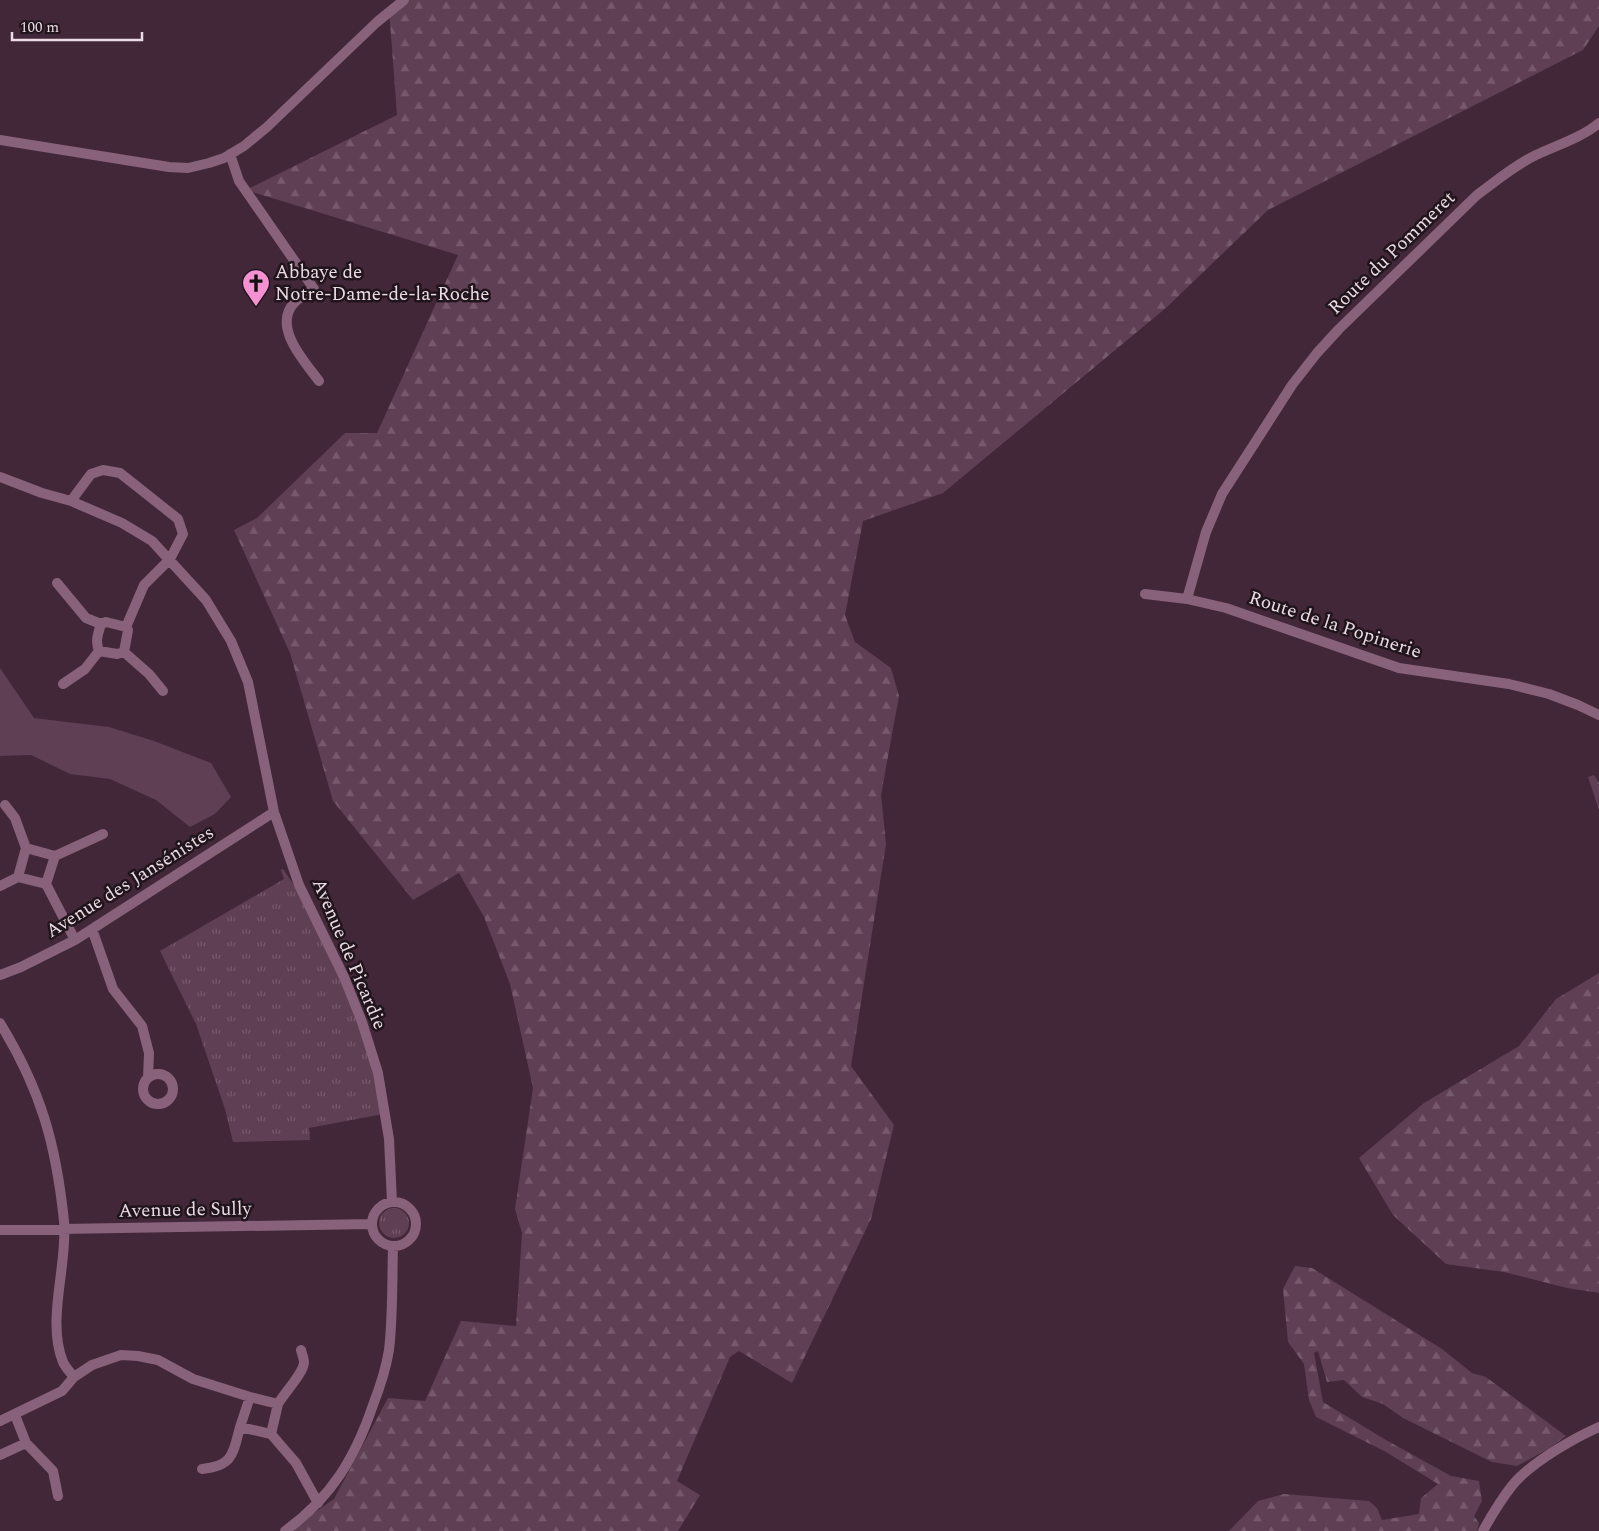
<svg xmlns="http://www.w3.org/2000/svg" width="1599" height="1531" font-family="Spectral,serif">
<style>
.grass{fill:url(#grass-tufts)}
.forest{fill:url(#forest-firs)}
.park{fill:#5f3f54}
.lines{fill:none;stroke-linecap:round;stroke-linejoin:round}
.minor{stroke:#88617a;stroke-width:10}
.labels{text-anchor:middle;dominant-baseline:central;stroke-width:5;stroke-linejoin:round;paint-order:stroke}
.street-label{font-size:19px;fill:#ecdbe5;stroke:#20151c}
.poi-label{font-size:19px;fill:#ecdbe5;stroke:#20151c;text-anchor:start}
</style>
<defs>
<pattern id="grass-tufts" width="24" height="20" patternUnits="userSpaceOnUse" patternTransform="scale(1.25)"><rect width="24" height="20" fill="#5f3f54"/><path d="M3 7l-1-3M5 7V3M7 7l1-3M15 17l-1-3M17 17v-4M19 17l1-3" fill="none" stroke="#765a6c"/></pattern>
<pattern id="forest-firs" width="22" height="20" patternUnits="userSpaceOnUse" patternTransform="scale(1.25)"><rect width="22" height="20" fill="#5f3f54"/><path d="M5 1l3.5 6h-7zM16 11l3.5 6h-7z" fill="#765a6c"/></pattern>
</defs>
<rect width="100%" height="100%" fill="#412738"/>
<path class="grass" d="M283,869c35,50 60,106 80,164 9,25 14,54 20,81l-74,14 1,12 -77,2 -8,-33 -29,-85 -36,-73 124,-72 -3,-9z
M379 1223a15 15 0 1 1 30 0a15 15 0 1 1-30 0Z"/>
<path class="forest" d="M400,0h1199v26l-16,24 -315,160 -101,97 -224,186 -80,28 -18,94 10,27 36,26 8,28 -18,99 5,49 -35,222 43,59 -23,94 -79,164 -53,-32 -9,6 -53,124 23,14 -22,36h-390l46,-32 54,-101 37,3 36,-80 55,5 6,-93 -7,-24 18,-121 -23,-104 -26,-67 -25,-44 -46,27 -80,-99 -43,-148 -56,-123 23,-12 88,-85h32l81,-178 -212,-65 151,-75 -8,-106z
M1594,775l5,8v27l-11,-33z
M1599,973v320l-32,-5 -63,-16 -58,-8 -53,-49 -34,-57 65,-55 95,-57 37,-47z
M1295,1266l17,2 130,81 30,24 14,4 80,59 -16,12 -33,18 -25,-4 -89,-44 -20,-14 -21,-7 -18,-17 -17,2 -9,-31 -4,2 9,49 63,38 65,36 28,5 3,20 -8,15 5,7 -2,8h-248l29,-30 26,-7 85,7 8,7 5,12 37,-6 2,-16 17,-14 -52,-32 -70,-35 -7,-17 -5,-36 -16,-22 -5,-53z"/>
<path class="park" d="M0,668l34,50 75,9 45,14 57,22 20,34 -16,17 -25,13 -34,-27 -46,-21 -40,-5 -39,-19 -31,1z"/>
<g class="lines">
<path class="minor" d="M0,140l169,27 19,1 21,-5 15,-5 20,-12 23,-19 110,-105 27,-22
M230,154l9,27 75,108c-6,4 -14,8 -19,13 -24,24 10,60 24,79
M0,477l42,16 29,8 51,22 30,18 54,59 25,41 17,41 26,130 25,73 45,92 18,45 16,51 11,66 3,63
M71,501l20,-27 12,-4 17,3 58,46 5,15 -13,25 -26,26 -18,42
M57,583l29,35 15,6
M1145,594l42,5 39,9 173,60 110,16 40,10 29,11 21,10
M1187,599l19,-67 16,-38 70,-109 25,-32 22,-24 138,-134c19,-14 38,-30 59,-40 21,-10 45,-17 63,-32
M99,651c-4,-10 -1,-17 2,-27l5,-2 20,5 2,3 -4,22
M99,651l18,3 7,-2
M124,652l25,22 14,17
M63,684l22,-15 14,-18
M5,805l10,13 11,30 -8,29
M55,856l48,-22
M46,884l29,56
M0,886l18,-9 28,7 9,-28 -29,-8
M92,929l21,60 29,37 7,27 -1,25
M0,975l21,-8 54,-27 199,-128
M0,1023c41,67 56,121 64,198 4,44 -18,99 -1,141 2,5 7,10 11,15
M143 1089a15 15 0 1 1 30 0a15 15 0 1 1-30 0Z
M372 1224a22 22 0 1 1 44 0a22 22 0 1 1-44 0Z
M0,1230l371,-6
M250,1397l28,7 -7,30
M278,1404c6,-11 26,-31 26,-42 0,-3 -2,-8 -3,-12
M15,1415l11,28 27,28 5,25
M0,1421l62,-30 12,-14 18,-12 29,-10 17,1 20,4 35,19 57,18 -10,30 31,7 25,29 22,40
M0,1455l26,-12
M202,1469c31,-3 31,-15 38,-42
M285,1531c46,-33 70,-73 88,-126 7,-18 13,-36 16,-55 4,-34 3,-69 4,-104
M1483,1531c8,-15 25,-43 37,-54 20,-19 54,-39 79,-50"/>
</g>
<defs>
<g id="church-pin" transform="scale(1.4375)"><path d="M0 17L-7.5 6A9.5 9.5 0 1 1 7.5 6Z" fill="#f591d2" stroke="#20151c"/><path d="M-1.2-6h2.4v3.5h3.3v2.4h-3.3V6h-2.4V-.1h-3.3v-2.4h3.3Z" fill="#111"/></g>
</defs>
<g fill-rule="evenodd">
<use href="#church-pin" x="256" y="283"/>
</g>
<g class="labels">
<g class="street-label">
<text transform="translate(1392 253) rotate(-44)">Route du Pommeret</text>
<text transform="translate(1335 625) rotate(18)">Route de la Popinerie</text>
<text transform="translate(130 882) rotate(-32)">Avenue des Jansénistes</text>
<text transform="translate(349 954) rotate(67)">Avenue de Picardie</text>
<text transform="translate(185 1210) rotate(-1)">Avenue de Sully</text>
</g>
<g class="poi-label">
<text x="275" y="272">Abbaye de<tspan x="275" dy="22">Notre-Dame-de-la-Roche</tspan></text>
</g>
</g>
<path d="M12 32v8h130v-8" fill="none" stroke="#ecdbe5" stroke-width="2.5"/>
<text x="20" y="32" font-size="15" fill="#ecdbe5" stroke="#20151c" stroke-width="4" paint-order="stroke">100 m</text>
</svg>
